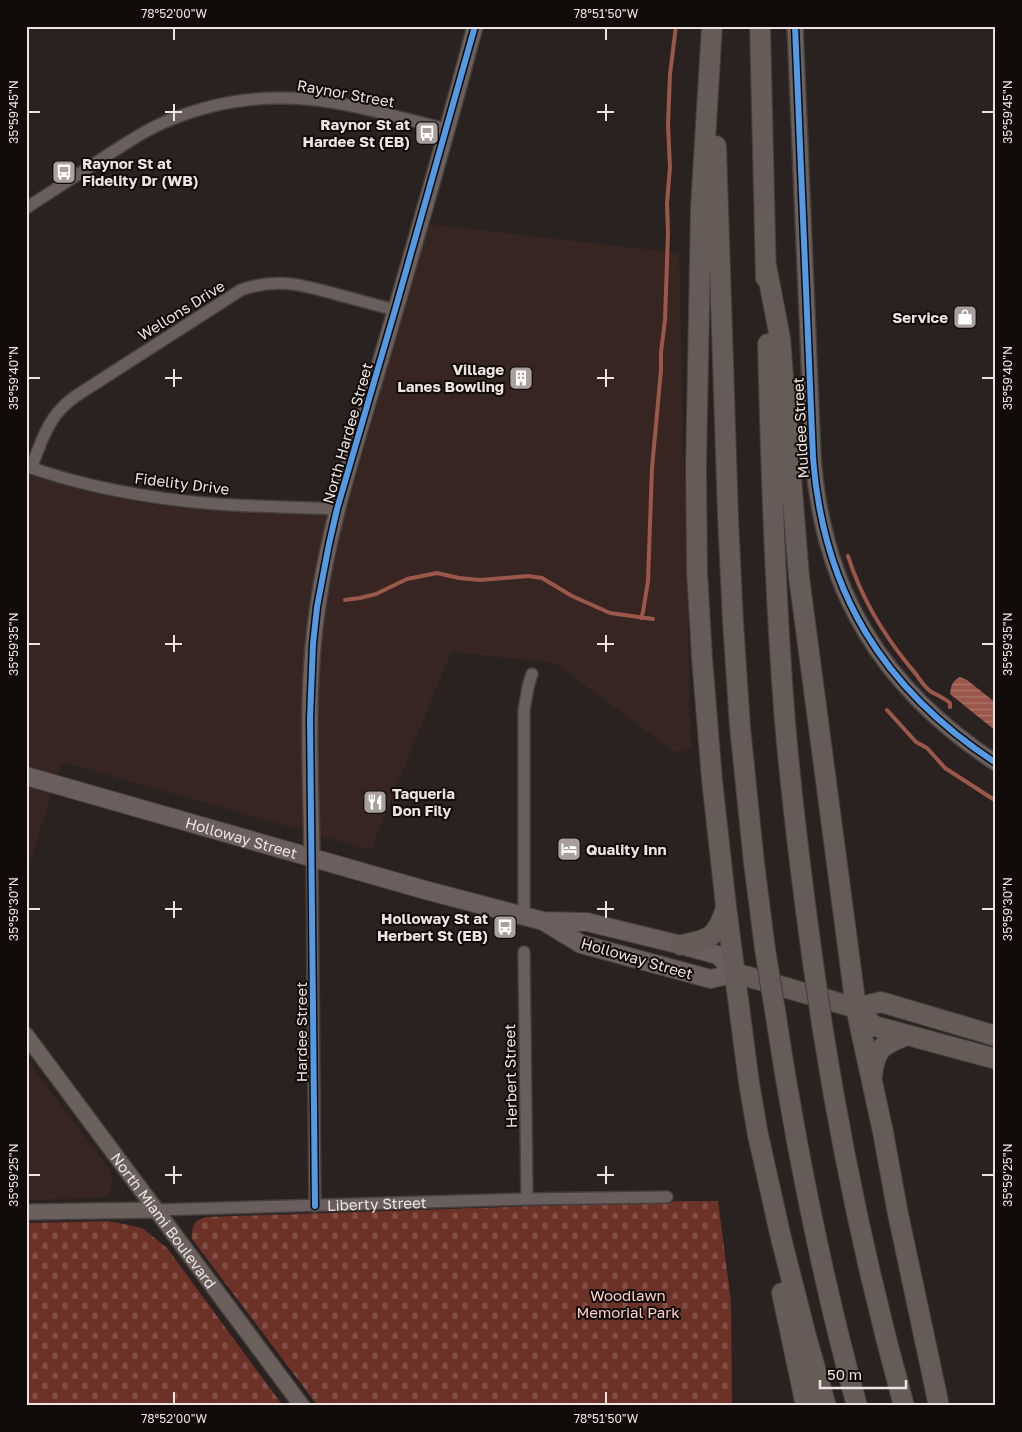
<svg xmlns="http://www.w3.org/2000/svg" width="1022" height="1432" font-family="'Golos Text',sans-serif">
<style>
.built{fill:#372521}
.cemetery{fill:url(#cemetery-stones)}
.water{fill:url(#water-rules)}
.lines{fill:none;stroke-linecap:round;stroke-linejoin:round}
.stream{stroke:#9a574a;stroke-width:4}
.street-casing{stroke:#443e3c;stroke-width:14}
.secondary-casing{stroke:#443e3c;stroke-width:18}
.primary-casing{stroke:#443e3c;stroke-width:20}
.highway-casing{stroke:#443e3c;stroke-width:22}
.street{stroke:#695e5c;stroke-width:11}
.secondary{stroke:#6c605d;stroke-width:15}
.primary{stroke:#6b5e5c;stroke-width:18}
.highway{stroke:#665b57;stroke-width:20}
.highway-bridge-casing{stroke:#443e3c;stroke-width:22;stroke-linecap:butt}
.highway-bridge{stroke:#665b57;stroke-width:20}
.cycleway-casing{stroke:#110c0a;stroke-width:9}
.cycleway{stroke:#5399e6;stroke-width:6}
.ticks{fill:none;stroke:#ede3e1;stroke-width:2}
.labels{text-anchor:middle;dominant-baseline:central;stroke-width:4;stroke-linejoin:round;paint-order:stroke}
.street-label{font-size:15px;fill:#ede3e1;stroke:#110c0a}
.poi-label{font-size:15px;font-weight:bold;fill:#ede3e1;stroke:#110c0a;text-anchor:end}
.park-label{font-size:15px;fill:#fcd0c6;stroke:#110c0a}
.neatline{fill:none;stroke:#ede3e1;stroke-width:2}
.ticks-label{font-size:12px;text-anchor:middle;fill:#ede3e1}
</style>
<defs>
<pattern id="cemetery-stones" width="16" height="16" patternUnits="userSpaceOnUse" patternTransform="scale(1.25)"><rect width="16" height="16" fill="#6d3227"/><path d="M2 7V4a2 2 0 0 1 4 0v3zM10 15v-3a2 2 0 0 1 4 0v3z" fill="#825046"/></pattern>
<pattern id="water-rules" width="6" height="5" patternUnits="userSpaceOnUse" patternTransform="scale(1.25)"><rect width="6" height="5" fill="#9a574a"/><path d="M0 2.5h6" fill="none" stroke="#ad776c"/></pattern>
</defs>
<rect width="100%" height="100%" fill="#2a2220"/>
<path class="built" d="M429,224l250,29 12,495 -17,4 -119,-89 -104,-11 -80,198 -309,-88 -36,112v-400l65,19 63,12 64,4 128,5 78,-275z
M26,1059l84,111 2,13 -3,11 -9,4 -74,2z"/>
<path class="cemetery" d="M688,1201h30l13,101 1,104h-414l-126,-167c-1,-12 2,-19 14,-22z
M109,1221l33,7 25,20 116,158h-257v-183z"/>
<path class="water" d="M960,677l7,3 29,23v28l-46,-37c1,-8 2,-13 10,-17z"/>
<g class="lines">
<path class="stream" d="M848,556c13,41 35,78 62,111 7,7 12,18 20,24 6,4 13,6 20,12v4
M345,600l15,-2 16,-4 31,-15 30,-6 22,5 21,2 48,-4 14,2 30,18 38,17 43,6
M641,618l2,-6 5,-31 4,-113 9,-98v-18l4,-32 3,-87 -1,-30 3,-36 -2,-42 2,-51 6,-48
M887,710l29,32 11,6 18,20 51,33"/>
<g class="street-casing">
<g id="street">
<path d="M26,208c28,-18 56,-36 83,-54 18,-11 36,-24 56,-32 44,-19 92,-27 141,-23 47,4 94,19 140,30"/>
<path d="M26,466c59,21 127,33 190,38 40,3 81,3 121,5"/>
<path d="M31,468c8,-20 15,-43 29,-58 6,-7 14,-13 22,-18l159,-102c35,-13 63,-5 98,5 19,5 38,10 56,15"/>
<path d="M312,858l3,348"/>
<path d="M524,916v-206l4,-23 4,-13"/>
<path d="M524,952l3,247"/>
<path id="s1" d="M156,1210l371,-11 140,-2"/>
</g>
</g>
<g class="secondary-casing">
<g id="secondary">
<path d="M795,26l18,431c10,135 70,232 183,306"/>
<path d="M312,858c-1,-84 -7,-170 6,-253 12,-85 40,-167 64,-249 32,-109 64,-219 93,-330"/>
<path id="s2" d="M26,1035l276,371"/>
<path d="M26,1212l130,-2"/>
</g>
</g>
<g class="primary-casing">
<g id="primary">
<path id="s3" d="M26,776l399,114 118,31 44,1 94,23 37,10 17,18 -24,6 -130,-35 -38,-23"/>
</g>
</g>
<g class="highway-casing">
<path id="highway" d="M712,26l-11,181 -5,260 1,105 5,86 10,122 14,126 23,177 9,52 23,103 26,102 19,66
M760,26l6,252
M716,146l12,371 5,105 7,105 14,136 11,86
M766,265l14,73 19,239 57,431 27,124 15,82 41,192
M768,344c3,126 7,252 17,378 7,81 17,161 28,241
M681,945c29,-5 36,-8 45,-37
M735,973l121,35 18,18 122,33
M856,1008l25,-6 115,34
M776,1017c20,131 46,261 81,389
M823,1031c20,126 47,252 81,375
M872,1076c3,-28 10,-31 35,-41
M782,1293l24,113"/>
</g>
<use href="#street" class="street"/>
<use href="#secondary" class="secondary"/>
<use href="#primary" class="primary"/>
<use href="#highway" class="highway"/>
<g class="highway-bridge-casing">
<path id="highway-bridge" d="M765,949l11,68
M813,963l10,68"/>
</g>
<use href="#highway-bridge" class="highway-bridge"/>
<g class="cycleway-casing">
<path id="cycleway" d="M795,26l18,431c10,135 70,232 183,306
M315,1206l-5,-488 3,-74 4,-37 12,-63 8,-35 58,-199 80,-284"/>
</g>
<use href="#cycleway" class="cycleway"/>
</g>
<path class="ticks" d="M174,28v12M606,28v12M174,104v17M606,104v17M28,112h12M165,112h17M597,112h17M982,112h12M174,369v18M606,369v18M28,378h12M165,378h17M597,378h17M982,378h12M174,635v17M606,635v17M28,644h12M165,644h17M597,644h17M982,644h12M174,901v17M606,901v17M28,909h12M165,909h17M597,909h17M982,909h12M174,1166v18M606,1166v18M28,1175h12M165,1175h17M597,1175h17M982,1175h12M174,1392v12M606,1392v12"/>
<defs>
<g id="bus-square" transform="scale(1.25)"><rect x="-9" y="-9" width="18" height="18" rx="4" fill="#a99f9d" stroke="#110c0a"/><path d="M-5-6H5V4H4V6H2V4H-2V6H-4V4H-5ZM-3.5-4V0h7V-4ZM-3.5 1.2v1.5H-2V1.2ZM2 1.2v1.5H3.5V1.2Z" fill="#fff"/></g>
<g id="shop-square" transform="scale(1.25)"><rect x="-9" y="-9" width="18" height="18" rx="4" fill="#a99f9d" stroke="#110c0a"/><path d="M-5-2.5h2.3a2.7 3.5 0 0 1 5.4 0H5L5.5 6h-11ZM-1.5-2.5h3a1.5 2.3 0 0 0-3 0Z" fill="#fff"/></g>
<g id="building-square" transform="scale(1.25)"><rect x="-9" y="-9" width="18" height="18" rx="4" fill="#a99f9d" stroke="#110c0a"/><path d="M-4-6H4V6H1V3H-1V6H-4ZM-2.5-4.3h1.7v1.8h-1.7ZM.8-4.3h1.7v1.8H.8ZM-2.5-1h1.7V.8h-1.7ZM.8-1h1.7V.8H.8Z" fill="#fff"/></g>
<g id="restaurant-square" transform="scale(1.25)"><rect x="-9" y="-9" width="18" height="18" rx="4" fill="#a99f9d" stroke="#110c0a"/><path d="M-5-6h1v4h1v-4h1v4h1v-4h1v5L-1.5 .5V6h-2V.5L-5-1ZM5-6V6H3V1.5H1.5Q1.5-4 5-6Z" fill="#fff"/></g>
<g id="hotel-square" transform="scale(1.25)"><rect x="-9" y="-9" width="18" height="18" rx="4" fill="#a99f9d" stroke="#110c0a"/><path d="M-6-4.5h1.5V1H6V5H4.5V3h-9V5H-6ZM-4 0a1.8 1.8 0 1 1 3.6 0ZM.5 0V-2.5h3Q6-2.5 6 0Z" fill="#fff"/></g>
</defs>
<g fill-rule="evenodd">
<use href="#bus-square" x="427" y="133"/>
<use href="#bus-square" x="64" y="172"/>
<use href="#shop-square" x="965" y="317"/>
<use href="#building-square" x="521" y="378"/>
<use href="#restaurant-square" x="375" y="802"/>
<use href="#hotel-square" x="569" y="849"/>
<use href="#bus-square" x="505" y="927"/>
</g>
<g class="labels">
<g class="street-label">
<text transform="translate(346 93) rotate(10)">Raynor Street</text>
<text transform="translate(181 310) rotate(-32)">Wellons Drive</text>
<text transform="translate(800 428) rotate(-93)">Muldee Street</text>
<text transform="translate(347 433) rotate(-74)">North Hardee Street</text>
<text transform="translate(182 483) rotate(7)">Fidelity Drive</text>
<text stroke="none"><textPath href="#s3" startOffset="224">Holloway Street</textPath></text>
<text transform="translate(637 958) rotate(16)">Holloway Street</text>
<text transform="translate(301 1032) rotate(-90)">Hardee Street</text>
<text transform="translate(510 1076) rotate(-91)">Herbert Street</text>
<text stroke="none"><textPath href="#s1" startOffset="221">Liberty Street</textPath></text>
<text stroke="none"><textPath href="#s2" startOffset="231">North Miami Boulevard</textPath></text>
</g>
<g class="poi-label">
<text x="410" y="124">Raynor St at<tspan x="410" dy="17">Hardee St (EB)</tspan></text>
<text x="82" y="163" text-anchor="start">Raynor St at<tspan x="82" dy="17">Fidelity Dr (WB)</tspan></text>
<text x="948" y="317">Service</text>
<text x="504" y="369">Village<tspan x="504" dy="17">Lanes Bowling</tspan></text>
<text x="392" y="793" text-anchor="start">Taqueria<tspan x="392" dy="17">Don Fily</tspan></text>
<text x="586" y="849" text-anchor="start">Quality Inn</text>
<text x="488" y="918">Holloway St at<tspan x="488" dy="17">Herbert St (EB)</tspan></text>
</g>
<g class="park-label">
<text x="628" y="1295">Woodlawn<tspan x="628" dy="17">Memorial Park</tspan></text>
</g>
</g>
<rect width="1022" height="1432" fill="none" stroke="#110c0a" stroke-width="55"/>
<path d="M820 1380v8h86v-8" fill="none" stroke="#ede3e1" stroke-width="2.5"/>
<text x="827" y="1380" font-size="15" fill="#ede3e1" stroke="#110c0a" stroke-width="4" paint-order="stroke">50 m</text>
<rect x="28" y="28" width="966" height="1376" class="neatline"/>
<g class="ticks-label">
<text x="174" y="18">78°52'00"W</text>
<text x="606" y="18">78°51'50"W</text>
<text transform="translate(14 112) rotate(-90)" y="4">35°59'45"N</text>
<text transform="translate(1008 112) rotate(-90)" y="4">35°59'45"N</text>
<text transform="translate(14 378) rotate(-90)" y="4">35°59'40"N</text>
<text transform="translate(1008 378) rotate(-90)" y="4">35°59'40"N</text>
<text transform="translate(14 644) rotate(-90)" y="4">35°59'35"N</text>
<text transform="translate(1008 644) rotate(-90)" y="4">35°59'35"N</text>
<text transform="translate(14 909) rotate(-90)" y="4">35°59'30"N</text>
<text transform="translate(1008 909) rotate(-90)" y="4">35°59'30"N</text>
<text transform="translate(14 1175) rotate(-90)" y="4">35°59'25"N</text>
<text transform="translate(1008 1175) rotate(-90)" y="4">35°59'25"N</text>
<text x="174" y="1423">78°52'00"W</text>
<text x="606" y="1423">78°51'50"W</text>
</g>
</svg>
